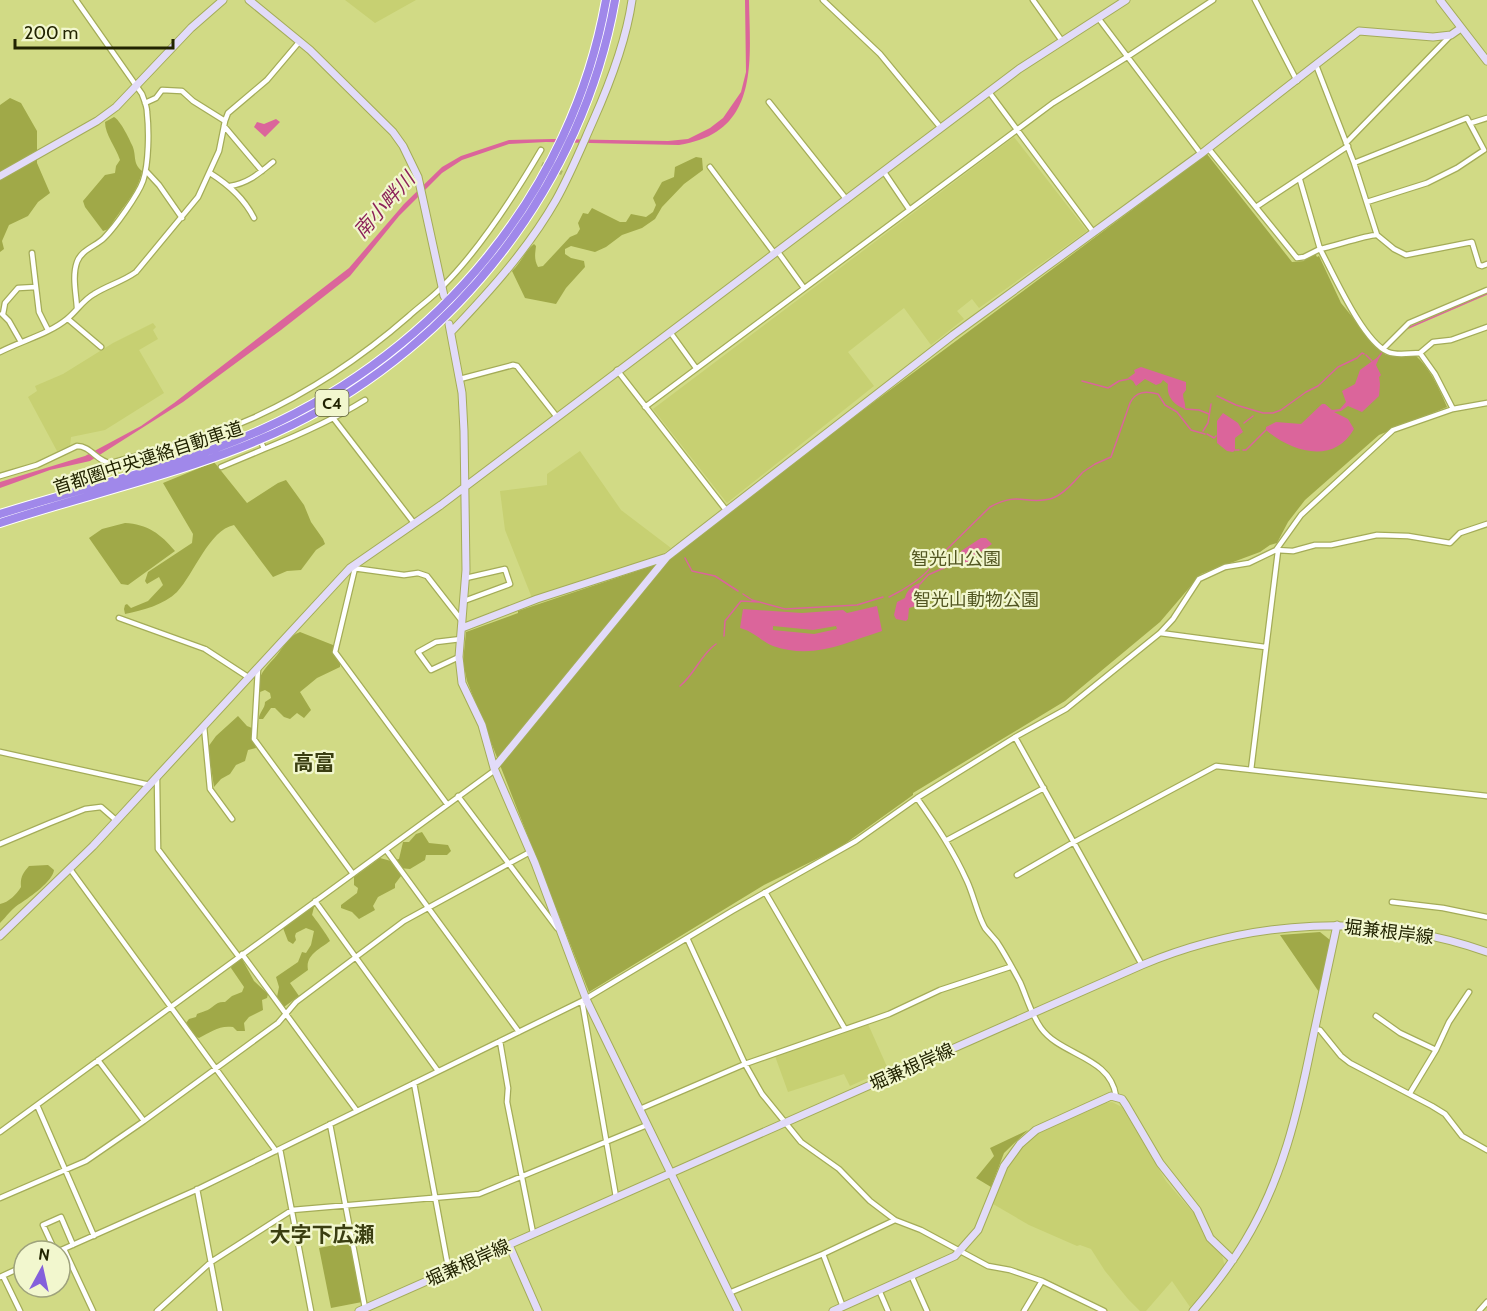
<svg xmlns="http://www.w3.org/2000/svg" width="1487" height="1311" font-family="Cabin,'Noto Sans JP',sans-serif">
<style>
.built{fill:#c7d072}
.green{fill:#a0a948}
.water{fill:#db659b;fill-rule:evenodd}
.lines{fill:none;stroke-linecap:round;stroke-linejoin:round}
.stream{stroke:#db659b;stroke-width:1.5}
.street-tunnel{stroke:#aeb56b;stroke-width:4.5;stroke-dasharray:4.5 2;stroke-linecap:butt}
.street-casing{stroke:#a4ac58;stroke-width:7}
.secondary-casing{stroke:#a4ac58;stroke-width:9}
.highway-casing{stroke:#fff;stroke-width:10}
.street{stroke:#fff;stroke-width:4.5}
.secondary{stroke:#e2dbf9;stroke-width:7}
.highway{stroke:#a088ea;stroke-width:8}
.labels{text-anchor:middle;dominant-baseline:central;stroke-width:4.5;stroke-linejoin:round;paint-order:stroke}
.shield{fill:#f2f7ce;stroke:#60633e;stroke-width:1.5}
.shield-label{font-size:16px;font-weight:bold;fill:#212301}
.street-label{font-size:18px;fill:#212301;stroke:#f2f7ce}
.park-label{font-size:18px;fill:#525621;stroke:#f2f7ce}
.water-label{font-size:20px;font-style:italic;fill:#8c2259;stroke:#f2f7ce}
.quarter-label{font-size:21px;font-weight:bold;fill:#3a3e11;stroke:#f2f7ce}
</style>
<rect width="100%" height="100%" fill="#d1da85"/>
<path class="built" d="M345,0h71l-41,23z
M1014,137l73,94 -108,77 -7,-9 -15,12 7,8 -33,26 -27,-37 -56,44 26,34 -147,117 -74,-94z
M153,323l3,4 -3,3 5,9 -19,11 25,43 -59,37 -34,7 -1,9 -13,5 -29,-54 9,-6 -2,-5 28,-12 50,-31z
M580,451l41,59 50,38 -14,10 -125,40 -27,-68 -5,-39 47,-6v-11z
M868,1024l20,45 -38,17 -6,-12 -56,18 -13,-36z
M1112,1102l10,5 44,74 30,35 7,18 19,21 3,12 -35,40 -18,-26 -26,30h-6l-12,-12 -23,-28 -14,-22 -11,-4 -3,1 -48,-21 -36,-21 14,-38 14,-20 16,-14 61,-28z"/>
<path class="green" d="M10,98l11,5 16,28v32l13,30 -12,9 -10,14 -19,9 -7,16 2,8 -4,3v-147z
M114,117c6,3 15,21 18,28 5,10 0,18 10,26 -4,23 -23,39 -33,58l-6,2 -18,-24 -2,-6 22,-26 10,-2 1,-7 4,-6c-4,-13 -15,-25 -15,-38z
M1207,154l85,108 12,-1 1,-3 10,-5 2,4 2,-1 22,47 34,42 11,10h29c15,13 24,33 32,52l-68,28 -74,65 -17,22 -11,21 -7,2 -10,7 -59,22 -41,48 -95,79 -152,92v2l-74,53 -75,37 -175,107 -122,-311 -4,-19 3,-30 52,-19v-2l137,-46z
M696,157l6,1 1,12 -19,14 -22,23 -7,12 -13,9 -20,7 -16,12 -11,5 -24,-6 -6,3v5l6,4 13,3 1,6 -19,21 -10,16 -31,-6 -13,-27c9,-8 12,-19 22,-27l2,2c-1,9 -2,13 2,21l5,-1 27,-29 7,-3 3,-5 -2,-6 5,-10 5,1 4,-6 28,14h6l5,-8 15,3 7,-5 3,-7 -3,-7 9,-16 12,-5 1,-10z
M214,462l33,41 31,-20 8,-3 18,25 7,17 12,17 2,5 -9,6 -15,20 -14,1 -14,6 -39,-52c-25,5 -40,49 -57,67 -13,13 -34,18 -52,22l-1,-5 1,-4 2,-1 4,4 17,-7 15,-16 -4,-8 -12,7 -2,-3 3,-9 44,-29 1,-9 -30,-51z
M125,523c22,1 36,11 50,28l-47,34 -7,-1 -32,-46 13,-9z
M300,632l33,13 1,8 6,9v5l-23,11 -17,14 11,18 -7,8 -7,-5 -7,6 -6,-2 -9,-9h-4l-8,11h-4c0,-7 6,-10 6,-17l6,-4 -1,-5 -5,-3 -5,2c-5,-17 8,-26 17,-37 7,-9 12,-19 23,-23z
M238,716l9,10 5,2 4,20 -8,2 -3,11 -9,4 -6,9 -9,5 -7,8 -6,-40 8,-11z
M422,832l7,11 19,2 3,6 -4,4h-21l-1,5 -15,9 -11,-1 2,8 -6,8v4l-17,9 -5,9 2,4 -16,9 -7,-7 -11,-4v-3l16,-12 1,-5 -4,-3v-8l26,-19 11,3 8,-2 4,-17h6l7,-8z
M48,865l6,5c-1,11 -24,27 -33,33 -8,4 -15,14 -21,20v-19c9,-2 16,-9 21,-17 -1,-10 2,-14 8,-21z
M310,907h4l-2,8c2,2 18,24 18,26 -10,8 -25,14 -22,29l-18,13 9,13 -15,11 -7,-10 2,-10 -3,-10 22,-15 4,-10 4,1 5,-8 3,-14 -8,-3 -10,5 -1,3 1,4 -3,4 -5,-3 -5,-13z
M1320,932l10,8 -11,52 -39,-57z
M242,959l12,22 14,13 -1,4 -5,2 1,10 -14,7 -5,6 1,8h-8l-4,-4c-14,-2 -22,5 -34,11l-5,-2 -8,-13 3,-4 7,-2 1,-3c2,-1 6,-2 8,-3 9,-3 10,-10 20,-9l7,-6 10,-4 2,-5 -13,-19 1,-3z
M1028,1130l-24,23 -13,34 -15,-9 18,-22 -4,-8z
M350,1242l12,60 -31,6 -12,-60z"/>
<path class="water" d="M745,0h4c1,62 11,133 -70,145l-133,-3 -37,2 -47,16 -20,13 -43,43 -49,60 -69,54 -98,72 -93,59 -40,9 -50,18v-6l85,-26 56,-30 33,-23 175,-135 55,-64 38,-37 19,-11 48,-16 44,-1 115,2 20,-2 22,-11 13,-10 18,-26 5,-20z
M276,119l4,3 -15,15 -11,-10 3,-5 7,2z
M1378,357l1,1 -3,7 5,10 -2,2 1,7 -1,12 -17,16 -14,-6 -7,5 -7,1 14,7 6,10c-20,36 -63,23 -88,1v-3l10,-5 25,2 21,-20h3l7,6 8,-1 6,-7 -4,-11 13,-7 5,-14z
M1141,367l45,15v8l-3,4c0,6 3,9 2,15 -11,-4 -19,-13 -17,-25l-5,-4 -2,3 -5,2 -11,-6 -9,7 -3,-5 -5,-3 7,-5 -1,-3z
M1223,413l15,10 5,9 -8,6v12l-2,2 -6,-1 -10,-8v-22z
M981,538h5l6,6 -11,8 -3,-2 -3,5 1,3 -7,6 -10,-1 2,-12z
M920,583l-3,13 6,3 -1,5 -13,4 -1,11 -2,2 -10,-2 -2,-4 3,-13 8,-4c1,-7 8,-13 15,-15z
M877,606l5,25c-38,12 -68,29 -109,15 -11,-4 -18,-14 -33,-18l3,-19 59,4 41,-3 4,3zM773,626l40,4 23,-4 1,3 -23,5 -41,-4z"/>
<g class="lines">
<path class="stream" d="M1406,329l81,-35
M1366,355l6,6
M1378,358l5,-7
M1082,381l26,7 11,-7 10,-2
M1217,396l19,9 27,8h10l8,-3 25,-18 12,-6 20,-19 19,-9 5,-5 2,1
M1185,409l14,1 10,4
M1244,423l9,-7
M1203,431l5,-8 3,-19
M1207,434l7,4 2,-2
M1235,450h4
M1243,450h3l20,-20
M1083,472l12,-8 16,-7 19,-54c6,-12 16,-12 28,-9l7,11 12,7 14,18 14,4
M685,558l7,13 23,5 23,15
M936,560l54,-53c29,-16 35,-2 60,-8 12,-3 24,-17 32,-26
M920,584l8,-9 27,-12
M743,594l9,6 33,9 72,-4 26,-8
M889,597c15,-7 38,-21 46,-36
M724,636l1,-15 16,-20 18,1
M680,686c15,-12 21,-32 36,-42"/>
<path class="street-tunnel" d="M542,164l20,9"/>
<g class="street-casing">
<path id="street" d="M76,0l66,94c2,6 5,12 5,18 2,18 2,51 -4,69 -5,14 -28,46 -39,57 -8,8 -23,12 -27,24 -5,14 -1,31 0,46
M823,0l57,54 61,74
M1033,0l29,41
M1255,0l42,81
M1099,19l102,135
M1316,65l38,98 23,72 17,14 12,6 66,-13 7,23 3,1 5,-2
M989,92l105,141
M769,102l78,98
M145,103l11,-5 6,-8 20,1 11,10 32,20
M1471,123l16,-5
M224,126l38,45
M1346,143l105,-108
M1208,148l89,110 7,-1 16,-8c13,24 43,93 68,103 9,4 22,1 32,1l15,21 18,35
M1354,163l113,-45 17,32 -27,18 -30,15 -60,19
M710,167l65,87
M146,171l13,14 23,33
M884,172l25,37
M210,173c19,12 34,25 44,45
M1300,180l20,69c11,-2 50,-15 57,-14
M230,186c19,-3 29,-13 43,-24
M1256,207l92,-61
M778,252l26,36
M32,253l4,34
M2,314l7,7 12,21
M3,314l2,-11 13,-15 18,-1 3,25 9,18
M68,319l33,28
M670,332l26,36
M1383,349l26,-26 78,-33
M0,352c21,-11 49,-18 67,-33 10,-8 16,-19 27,-25 14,-9 28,-12 42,-22l62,-75 21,-46 6,-30 3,-8 39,-33 33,-39
M1420,353l13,-11 18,-2 36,-13
M617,370l109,140
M460,379l53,-14 4,1 40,51
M645,407l408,-304 74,-46 86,-57
M334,419l80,104
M262,444l2,5c35,-14 69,-29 101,-49
M221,467l43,-18
M0,476l37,-11 40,-19c14,0 20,16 34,17 47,-14 97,-25 142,-45 57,-26 109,-61 156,-102 11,-10 24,-19 34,-30 38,-38 71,-90 98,-136
M1276,550l17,1 22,-6h16l46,-10 31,1 42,7 10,-10 27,-9
M353,568l51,7 14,-2 9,3 35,45
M355,568l-20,84 112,152
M464,601l46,-17 -5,-15 -39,9
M119,618l86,31 43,28
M1160,633l105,14
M459,657l-28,13 -13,-18 18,-10 25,-3
M258,669l-4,70 99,135
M204,726l6,63 22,30
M1015,737l127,228
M0,752l150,33
M1251,770l27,-219
M157,778l1,71 81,108
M458,796l99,132
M917,798c19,27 36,52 50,83 7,15 10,33 18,47 4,5 8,9 12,14 8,12 16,27 23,40 7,16 11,32 21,46 20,28 69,28 75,68
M947,840l97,-52
M0,844l50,-21 35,-14 16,-2 16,14
M386,850l133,182
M70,869l206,282
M1017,875l57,-33 142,-76 271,30
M765,892l80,137
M315,901l123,170
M1392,902l51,6 44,9
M687,938l58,126 17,30 39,48 38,27 31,32 25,19 26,10 67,36 22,4 32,11 62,30
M242,954l115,157
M582,1001l34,196
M1376,1016l24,17 36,17
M1315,1029l5,1 21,26 9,7 82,43 13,8 17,22 25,14
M500,1041l8,47 -1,14 26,131
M98,1060l46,61
M414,1083l35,189
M1410,1093l26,-43 13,-28 20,-30
M37,1105l57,131
M640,1109l105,-45 144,-50 51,-24 70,-23
M330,1124l35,184
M0,1132l495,-362
M280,1149l31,162
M197,1189l23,122
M0,1198l86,-37 58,-40 134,-98 18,-21 108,-81 126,-69
M64,1249l29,62
M55,1251l-12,-26 18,-8 12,28
M59,1251l135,-60 388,-190 150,-90 124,-70 61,-43 100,-62 49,-27 94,-76 13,-14 26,-40 26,-12 24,-4 27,-13 25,-35 92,-85 60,-21 34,-6
M911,1275l16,36
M3,1276l17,35
M0,1277l24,-11
M879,1290l9,21
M729,1293l94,-39
M843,1307l-20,-53 72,-34
M157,1311l54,-49 81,-52 187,-16 168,-69
M1024,1311l18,-30
M1479,1311l8,-9"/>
</g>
<g class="secondary-casing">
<path id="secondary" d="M249,0l61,50 83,82 10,14 15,31 26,119
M1440,0l47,61
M0,176l97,-55 19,-14 75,-79 32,-28
M449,324l13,69 2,38 2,139 -7,87 3,26 20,42 12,43 41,95 51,136 152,312
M451,332c39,-41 77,-83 105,-132 14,-25 25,-52 37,-79 17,-38 33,-79 39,-121
M462,628l75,-29 130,-42 286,-222 248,-181 158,-123 74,6 18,-2 10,-7
M494,768l173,-211
M0,936l93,-90 257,-278 91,-63 578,-436 107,-69
M509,1245l29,66
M359,1311l783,-346c110,-46 232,-53 345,-13
M833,1311l122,-55 23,-26 26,-64 16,-22 16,-14 75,-34 11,3 4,6 34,58 37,47 13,28 23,22
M1193,1311c19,-22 37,-45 52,-70 37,-61 53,-129 67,-199 8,-39 17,-78 25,-117"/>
</g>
<g class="highway-casing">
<path id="highway" d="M0,514c88,-28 179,-47 263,-85 176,-79 309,-238 343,-429
M0,523c97,-32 200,-53 292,-98 165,-81 291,-243 323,-425"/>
</g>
<use href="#street" class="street"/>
<use href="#secondary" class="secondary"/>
<use href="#highway" class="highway"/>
</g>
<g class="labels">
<rect class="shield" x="315.5" y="390" width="33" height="26" rx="4.5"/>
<g class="shield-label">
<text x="332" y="403">C4</text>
</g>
<g class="street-label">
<text transform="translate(148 458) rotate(-18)">首都圏中央連絡自動車道</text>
<text transform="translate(1389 932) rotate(7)">堀兼根岸線</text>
<text transform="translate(912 1067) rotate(-24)">堀兼根岸線</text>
<text transform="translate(468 1263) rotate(-24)">堀兼根岸線</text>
</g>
<g class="park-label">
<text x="956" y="559">智光山公園</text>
<text x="976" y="600">智光山動物公園</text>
</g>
<g class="water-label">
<text transform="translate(384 205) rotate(-48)">南小畔川</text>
</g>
<g class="quarter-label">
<text x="314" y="762">高富</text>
<text x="322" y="1234">大字下広瀬</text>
</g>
</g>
<g transform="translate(42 1269) rotate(8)"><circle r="28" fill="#f2f7ce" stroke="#9ea27c" stroke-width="1.5"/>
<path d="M0-4.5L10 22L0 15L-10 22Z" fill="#8460db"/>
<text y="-9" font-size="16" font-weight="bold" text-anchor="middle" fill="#212301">N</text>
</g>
<path d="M15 39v9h158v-9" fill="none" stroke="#212301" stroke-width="3"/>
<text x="24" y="39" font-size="18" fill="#212301" stroke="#f2f7ce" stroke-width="4.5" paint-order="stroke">200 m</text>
</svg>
